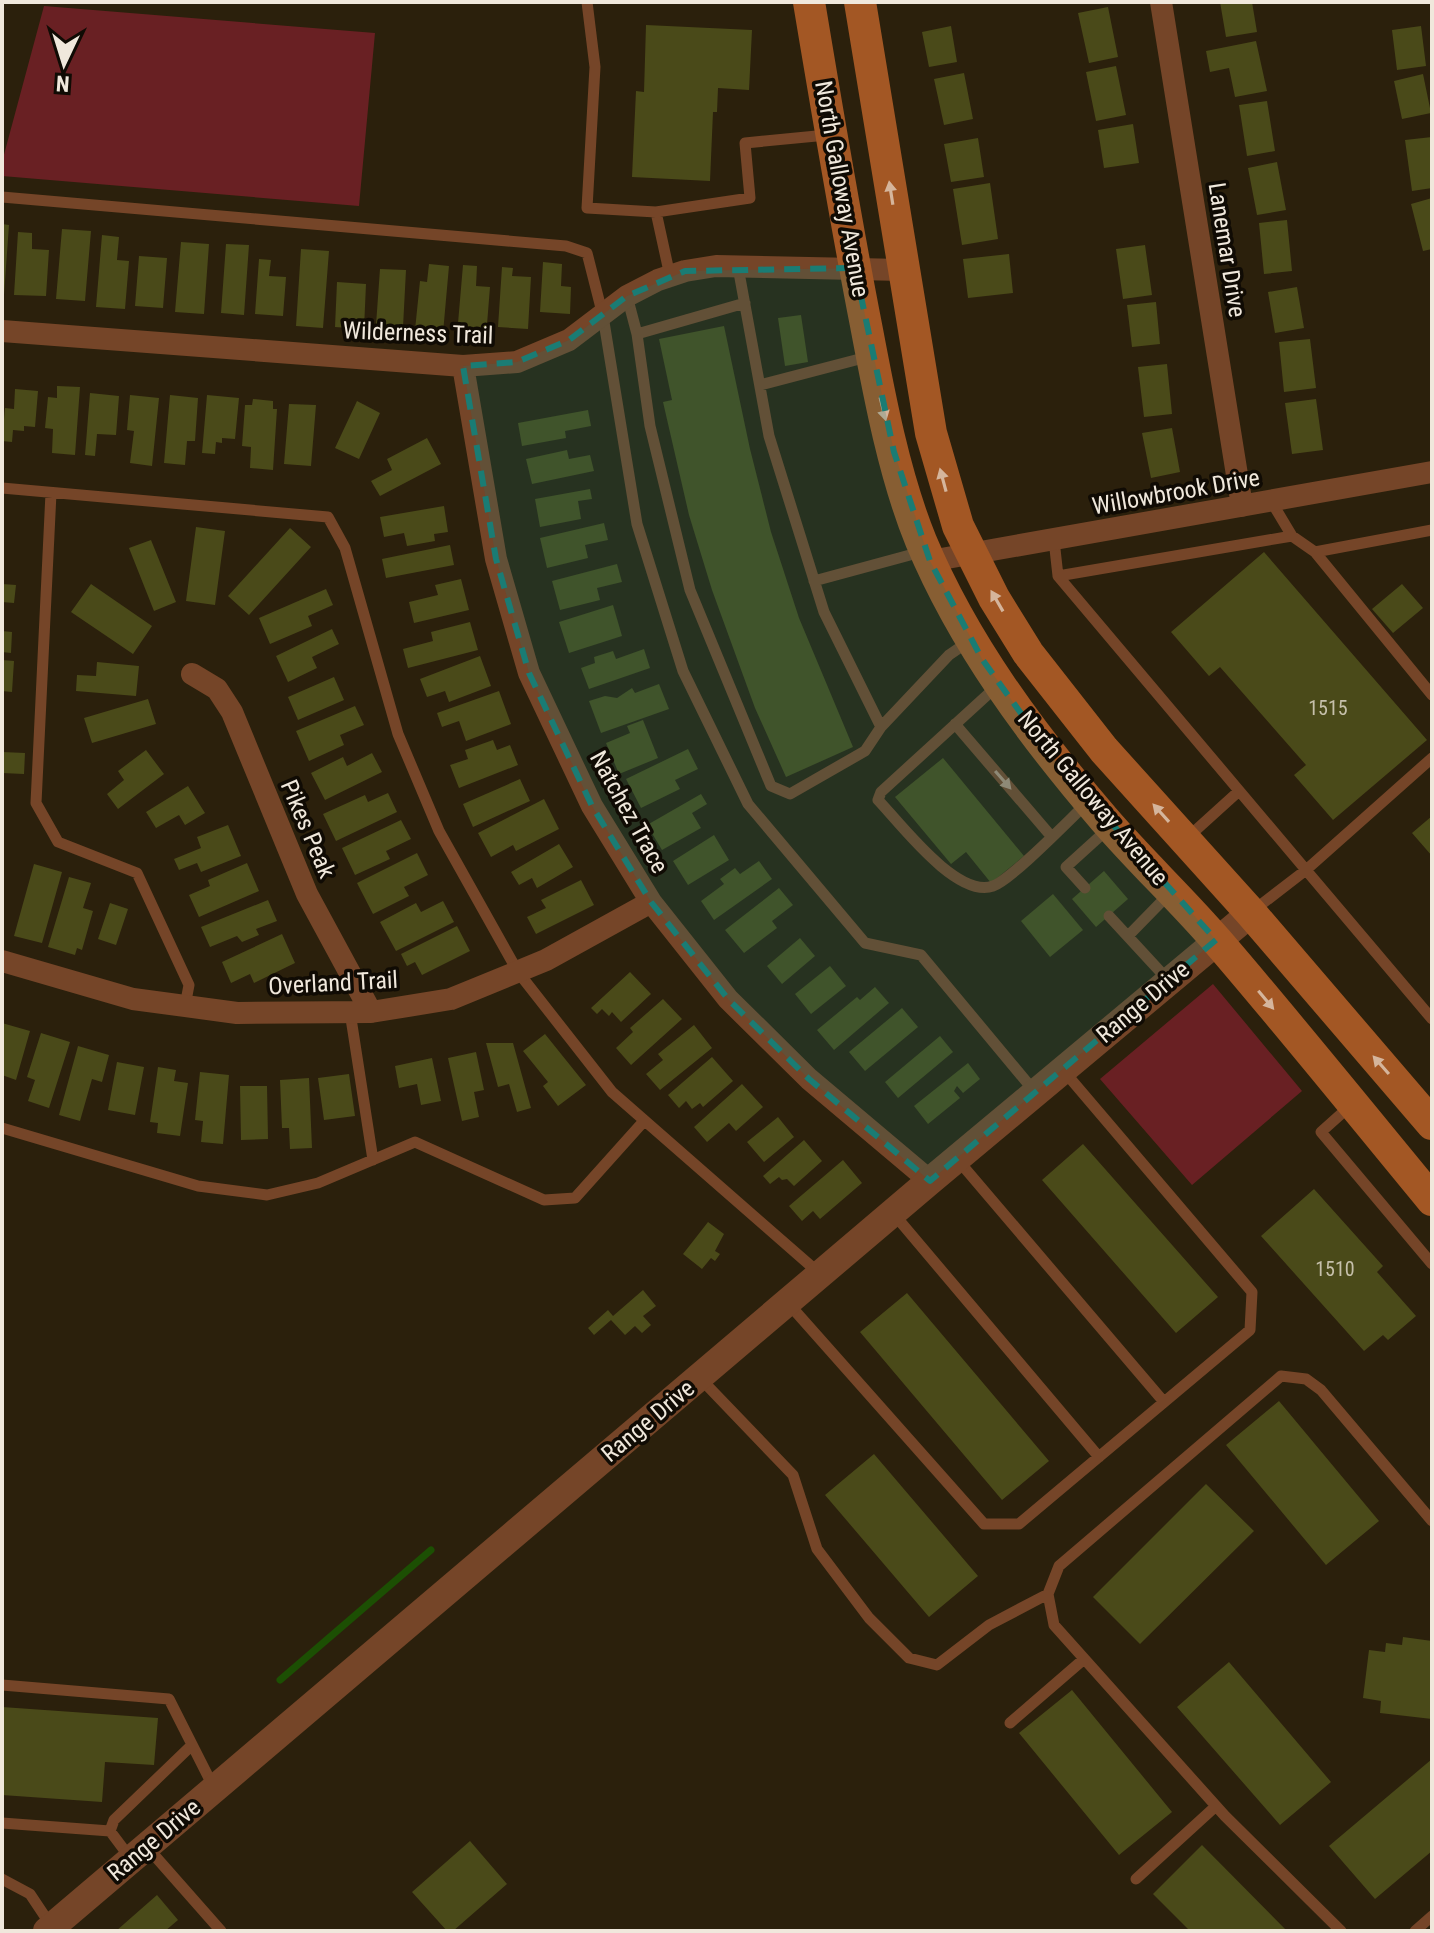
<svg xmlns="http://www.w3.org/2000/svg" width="1434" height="1933" font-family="'Roboto Condensed',sans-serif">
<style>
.green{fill:#692023}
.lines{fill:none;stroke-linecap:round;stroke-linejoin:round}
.stream{stroke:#1c4f03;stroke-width:7}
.building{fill:#4a4a19}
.service{stroke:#754528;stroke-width:11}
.minor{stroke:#754528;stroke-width:22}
.tertiary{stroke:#754528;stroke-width:28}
.secondary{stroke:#a35724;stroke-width:32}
.oneway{fill:#d5b59c}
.oneway2{fill:#ac8e79}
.marked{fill:#1a7c74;fill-opacity:0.2;stroke:#1a7c74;stroke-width:6;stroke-dasharray:16 10;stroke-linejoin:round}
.labels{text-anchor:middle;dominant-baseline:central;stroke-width:7;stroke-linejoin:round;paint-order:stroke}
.number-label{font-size:20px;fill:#c6c0ab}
.street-label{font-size:24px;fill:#f0e8dc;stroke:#100b04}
</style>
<rect width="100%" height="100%" fill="#2b200c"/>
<path class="green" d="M44,6l331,27 -16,173 -357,-30v-14z
M1213,984l89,107 -110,94 -92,-106z"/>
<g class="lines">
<path class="stream" d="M280,1680l151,-130"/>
</g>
<path class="building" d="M1220,2h32l5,30 -31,5z
M1108,7l10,50 -29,6 -11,-50z
M646,25l106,5 -3,60 -31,-2 -1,24h-4l-3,69 -78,-4 4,-86 8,1z
M951,26l6,36 -28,5 -7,-35z
M1421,26l5,40 -29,4 -5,-40z
M1256,41l11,50 -32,6 -6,-29 -19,4 -4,-21z
M1116,66l10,49 -30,6 -10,-49z
M964,73l9,46 -29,6 -10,-46z
M1423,74l8,39 -29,6 -8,-38z
M1267,101l8,50 -28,5 -8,-51z
M1133,124l6,39 -35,5 -6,-38z
M1432,137v51l-20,3 -7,-51z
M978,138l6,39 -33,5 -7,-38z
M1277,162l9,48 -29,5 -9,-47z
M990,183l8,56 -36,6 -9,-56z
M1432,198v51l-9,2 -12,-47z
M1287,220l5,51 -28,3 -5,-51z
M2,224l7,1 -5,70h-2z
M62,229l29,2 -6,70 -29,-2z
M18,232l14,1v16l17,1 -3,46 -32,-1z
M102,235l17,2 -2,23 12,1 -4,48 -29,-2z
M181,242l28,2 -5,70 -29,-2z
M226,244l23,1 -5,70 -23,-2z
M1145,245l7,50 -29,4 -7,-50z
M301,249l28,2 -6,77 -27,-2z
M1009,254l4,39 -45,5 -5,-39z
M139,256l28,2 -4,50 -28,-2z
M259,259l12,1 -2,16 17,1 -3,39 -28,-2z
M543,262l19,2 -1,22 10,1 -1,27 -30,-2z
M429,264l20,2 -6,67 -28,-3 5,-49 7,1z
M463,265l14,1 -1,20 14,1 -4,50 -29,-2z
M502,267l11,1 -1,8 19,1 -3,52 -30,-2z
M380,269l26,1 -3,57 -27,-2z
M337,282l29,2 -2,45 -29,-2z
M1297,287l7,41 -29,5 -7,-41z
M1156,302l4,42 -28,3 -5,-42z
M801,315l7,47 -23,4 -7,-48z
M724,326l26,123 21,83 28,86 54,129 -67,30 -31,-69 -43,-118 -23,-75 -26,-113 9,-2 -13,-61z
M1310,339l6,49 -32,4 -5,-50z
M1167,364l5,50 -28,3 -6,-50z
M57,386l23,1 -5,68 -23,-2 1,-24 -8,-1 3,-31 9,1z
M15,389l23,2 -3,36 -11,-1v5l-11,-1 -1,12 -10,-1 3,-33 9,1z
M90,393l29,3 -3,39 -19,-1 -2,22 -10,-1z
M130,395l29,3 -7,68 -22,-3 4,-32 -7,-1z
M170,395l28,3 -3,43h-8l-2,24 -21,-2z
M207,395l32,3 -4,41 -13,-1v5l-6,-1 -1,12 -13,-1z
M253,399l20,2v8h4l-4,61 -23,-2 1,-21 -9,-1 3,-41h7z
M1316,399l7,51 -31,4 -7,-51z
M357,401l23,12 -21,46 -24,-11z
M289,404l27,1 -5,61 -27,-2z
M588,410l3,16 -26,5 1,7 -44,8 -4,-23z
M1172,428l8,44 -29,6 -9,-45z
M427,438l14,26 -61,32 -9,-15 21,-11 -5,-11z
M567,450l2,9 21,-4 4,16 -62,13 -6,-25z
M590,489l2,10 -14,2 3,18 -41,8 -5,-28z
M444,506l4,26 -14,2 1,7 -28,5 -3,-13 -20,4 -4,-20z
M604,523l4,17 -23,5 3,13 -41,10 -7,-30z
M196,527l29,4 -10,74 -29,-4z
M290,528l21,19 -62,68 -21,-19z
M151,540l25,62 -22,9 -25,-63z
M450,545l4,20 -68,13 -4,-19z
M1264,552l163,188 -94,80 -39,-45 12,-10 -86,-98 -11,9 -38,-44z
M617,564l5,18 -25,6 3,12 -40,10 -8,-29z
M461,579l8,31 -55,13 -5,-21 29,-7 -3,-10z
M2,584l14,1 -2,18 -12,-1z
M91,584l61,42 -19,28 -62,-42z
M1402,584l21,24 -30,25 -21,-24z
M326,589l7,16 -25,11 4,10 -42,18 -11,-26z
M613,605l9,31 -53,17 -10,-31z
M470,622l8,28 -70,18 -5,-19 30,-8 -2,-9z
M332,629l7,15 -27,13 5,11 -29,14 -12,-26z
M2,631l10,1 -1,21 -9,-1z
M644,649l6,19 -61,21 -8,-21 14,-5 -1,-6 19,-6 3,8z
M480,656l11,30 -42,16 -4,-11 -18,6 -7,-18z
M2,660l12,1 -2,31 -10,-1z
M97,662l42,4 -3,30 -60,-5 1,-16 19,1z
M334,677l10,23 -46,20 -10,-23z
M659,684l10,25 -68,24 -12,-32 16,-5 12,2 15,-10 3,5z
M499,691l12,33 -45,17 -7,-20 -17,6 -5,-14z
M148,699l8,25 -64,19 -8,-25z
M355,706l9,19 -24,10 4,10 -35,16 -13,-30z
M643,720l15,38 -39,16 -13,-31 24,-10 -3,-7z
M493,740l4,10 13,-5 8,20 -59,23 -9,-23 18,-6 -3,-9z
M688,749l10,20 -23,11 5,9 -39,19 -15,-29z
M146,750l18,24 -46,35 -11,-15 17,-14 -6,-9z
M2,752l23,1 -1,21 -22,-1z
M372,753l10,19 -57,28 -14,-27 32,-16 4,9z
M943,758l81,98 -33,27 -25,-31 -15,12 -56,-67z
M520,779l10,22 -57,26 -10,-23z
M188,786l17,27 -20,12 -6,-10 -23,13 -10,-16z
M388,793l9,19 -61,29 -13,-27 42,-19 3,7z
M701,794l6,10 -15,9 9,15 -39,22 -15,-25z
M544,799l15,30 -43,22 -3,-6 -22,12 -13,-24z
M1432,816v40l-20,-23z
M401,820l10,19 -25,12 4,8 -35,16 -13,-27z
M228,825l13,31 -40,16 -4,-9 -18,7 -5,-11 27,-11 -4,-11z
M714,835l15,25 -41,25 -15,-24z
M559,844l14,23 -36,21 -5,-10 -13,7 -8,-13z
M417,853l11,22 -24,12 5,9 -36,18 -16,-31z
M759,861l13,18 -58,41 -13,-19 23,-17 -4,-5 15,-11 5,6z
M247,863l12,28 -60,26 -10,-22 21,-9 -2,-6z
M34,864l28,8 -20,71 -28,-7z
M1104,871l24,28 -32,28 -24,-28z
M69,877l22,6 -8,25 10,3 -11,39 -5,-2 -2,7 -27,-8z
M581,880l13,25 -58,29 -9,-17 19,-9 -5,-8z
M779,888l14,17 -21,16 5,7 -33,25 -19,-23z
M1053,894l30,36 -33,27 -29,-36z
M268,900l9,21 -21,8 3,6 -17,7 -5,-6 -27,11 -9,-20z
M443,901l11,21 -58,29 -16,-29 36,-19 5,9z
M110,903l18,6 -12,36 -18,-6z
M457,926l13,25 -48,24 -7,-13 -8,4 -6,-12z
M282,934l13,29 -41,20 -4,-9 -19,9 -9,-21z
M800,938l15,18 -33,28 -15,-18z
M830,966l16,20 -35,28 -16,-20z
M630,972l21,22 -30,28 -9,-10 -3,4 -7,-7 -5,5 -6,-6z
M875,987l14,16 -55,47 -17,-20 40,-33 3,3z
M663,999l19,20 -51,46 -15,-17 17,-16 -3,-4z
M902,1008l16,19 -53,44 -16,-19z
M2,1023l28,8 -14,49 -14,-5z
M694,1025l18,23 -52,42 -14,-16 17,-14 -5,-6z
M41,1033l29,9 -21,66 -21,-7 7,-21 -8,-3z
M545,1034l41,51 -28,21 -15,-20 5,-4 -25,-31z
M940,1036l13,16 -55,46 -13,-16z
M486,1043h27l18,65 -14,4 -8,-28 -11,3z
M78,1046l31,9 -7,27 -10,-3 -12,42 -21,-6z
M476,1052l8,38 -10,2 5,25 -17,4 -14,-63z
M712,1057l21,24 -30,26 -3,-4 -8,6 -6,-8 -7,7 -11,-13z
M432,1058l9,43 -20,4 -4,-21 -18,4 -4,-22z
M117,1062l27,5 -9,48 -27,-5z
M968,1063l12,16 -17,14 -6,-7 -3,5 6,7 -32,26 -14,-18z
M158,1067l18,3 -2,11 14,2 -8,53 -23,-3 1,-10 -8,-1z
M200,1072l29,3 -6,69 -22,-2 2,-21 -8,-1z
M349,1074l6,42 -31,4 -6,-42z
M309,1078l3,70 -22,1 -1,-21h-7l-2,-48z
M742,1084l21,23 -27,24 -7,-8 -22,19 -13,-15z
M240,1086h27l1,53 -27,1z
M778,1117l16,20 -30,25 -17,-20z
M804,1140l18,21 -28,25 -7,-7 -5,1 -3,-3 -9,7 -7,-8z
M1083,1144l135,153 -42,36 -134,-153z
M843,1160l19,23 -42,36 -7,-8 -11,10 -13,-15z
M1314,1189l69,77 -6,6 39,44 -28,24 -5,-5 -19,16 -103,-115z
M708,1222l16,12 -9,17 5,3 -5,7 -4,-3 -9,11 -19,-15z
M643,1290l13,16 -13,10 8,9 -9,8 -7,-7 -10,9 -14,-15 -17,15 -6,-7 20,-18 5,6z
M907,1293l142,168 -47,39 -142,-168z
M1279,1401l100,120 -53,44 -100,-120z
M874,1454l104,122 -49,41 -104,-122z
M1206,1484l48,47 -114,113 -47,-47z
M1403,1637l29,4v78l-52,-6 1,-12 -18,-3 6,-48 16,2 1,-9 16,2z
M1229,1662l102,120 -51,43 -103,-118z
M1072,1690l100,122 -53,43 -100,-122z
M2,1707l156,11 -4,47 -49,-3 -3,40 -100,-7z
M1432,1759v92l-57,48 -46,-53z
M470,1841l37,43 -54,47h-6l-35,-39z
M1202,1845l85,86h-97l-37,-37z
M157,1895l21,25 -13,11h-49z"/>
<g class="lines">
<path class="service" d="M587,2l8,65 -8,141 69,4 14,64
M2,197l564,49 21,7 16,63 34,208 46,147 65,133 117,139 56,12 114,137
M656,212l94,-14 -5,-55 82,-8
M738,267l31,169 55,176 57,115 68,-72 19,-13
M627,296l10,38 13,92 40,164 81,196 19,8 75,-43 16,-24
M637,334l108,-31
M760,385l111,-29
M2,488l326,29 17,31 53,186 41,97 79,141 94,120 208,182
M51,493l-15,310 22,39 79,31 52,112 -4,21
M1271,501l21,35 23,16 117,-22
M1054,540l4,36 248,294 126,-112
M1315,552l117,143
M1058,576l234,-40
M814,581l107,-29
M996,687l-115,105 -3,8c22,23 79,99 115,86 18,-6 75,-65 93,-82
M955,724l96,112
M1186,839l53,-48
M1085,888l-19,-21 43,-39
M1254,910l52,-40 126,149
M1109,916l59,64
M1128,936l41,-42
M350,1012l23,148
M1350,1106l-29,26 111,132
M2,1128l196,58 69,9 51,-12 97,-41 129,58 31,-2 69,-77
M957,1159l207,243
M893,1213l206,244
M788,1303l196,221h35l231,-194 2,-38 -189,-222
M699,1377l94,98 24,74 52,69 40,40 28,7 52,-40 59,-31
M2,1685l167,14 45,89
M1010,1723l74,-64
M2,1823l108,8 21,28
M110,1831l4,-11 78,-75
M147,1847l74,84
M2,1879l28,15 22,33
M1136,1879l80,-73
M1341,1931l-116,-115 -171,-191 -6,-31 11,-28 222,-190 25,3 15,11 111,131
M1415,1931l17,-15"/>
<path class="minor" d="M1161,2l81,504
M2,331l461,35 54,-4 52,-22 58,-44 31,-16 27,-9 31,-5 187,4
M463,366l33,193 33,114 63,133 59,96 77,97 81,80 121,102
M930,561l502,-89
M192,674l25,15 15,23 75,182 64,118
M2,961l131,38 104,14 134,-1 80,-13 95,-39 105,-58"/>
<path class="tertiary" d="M47,1931l883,-750 321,-268"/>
<path class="secondary" d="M809,2c18,108 36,216 57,323 13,69 28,150 55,216 43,103 111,194 183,278 37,43 78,81 114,123 73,85 143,172 214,258
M860,2l71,431 27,93 36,72 34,55 76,97 147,163 181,211"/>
</g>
<defs><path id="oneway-solid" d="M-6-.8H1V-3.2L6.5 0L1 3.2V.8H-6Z" transform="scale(2)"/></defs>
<g class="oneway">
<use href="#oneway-solid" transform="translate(891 193) rotate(-99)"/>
<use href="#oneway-solid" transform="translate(883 409) rotate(76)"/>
<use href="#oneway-solid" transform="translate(943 480) rotate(-105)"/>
<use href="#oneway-solid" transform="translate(997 601) rotate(-120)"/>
<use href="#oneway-solid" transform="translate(1161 813) rotate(-132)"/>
<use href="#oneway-solid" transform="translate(1266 1000) rotate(50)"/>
<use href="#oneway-solid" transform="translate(1381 1065) rotate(-131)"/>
</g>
<use class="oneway2" href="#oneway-solid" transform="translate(1003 780) rotate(49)"/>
<path class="marked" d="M855,268l39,184 36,109 52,98 71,99 163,182 -286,241 -121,-102 -81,-80 -77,-97 -59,-96 -63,-133 -33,-114 -33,-193 54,-4 52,-22 58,-44 58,-25z"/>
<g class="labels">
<g class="number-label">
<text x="1328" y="708">1515</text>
<text x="1335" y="1269">1510</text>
</g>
<g class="street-label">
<text transform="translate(842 189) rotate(80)">North Galloway Avenue</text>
<text transform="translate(1227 250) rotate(81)">Lanemar Drive</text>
<text transform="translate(418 333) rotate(2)">Wilderness Trail</text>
<text transform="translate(1176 492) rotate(-10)">Willowbrook Drive</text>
<text transform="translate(1093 798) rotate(50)">North Galloway Avenue</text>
<text transform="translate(629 812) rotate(61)">Natchez Trace</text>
<text transform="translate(308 829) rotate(67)">Pikes Peak</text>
<text transform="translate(333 983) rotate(-3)">Overland Trail</text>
<text transform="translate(1143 1002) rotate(-40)">Range Drive</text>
<text transform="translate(648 1421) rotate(-40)">Range Drive</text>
<text transform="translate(154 1840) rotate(-40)">Range Drive</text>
</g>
</g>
<rect width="1434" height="1933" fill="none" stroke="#f0e8dc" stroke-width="8"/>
<g transform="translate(64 64) rotate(184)" stroke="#100b04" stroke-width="6" paint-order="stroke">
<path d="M0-6L14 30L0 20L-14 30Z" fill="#f0e8dc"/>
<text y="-12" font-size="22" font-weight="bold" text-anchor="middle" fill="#f0e8dc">N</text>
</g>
</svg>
